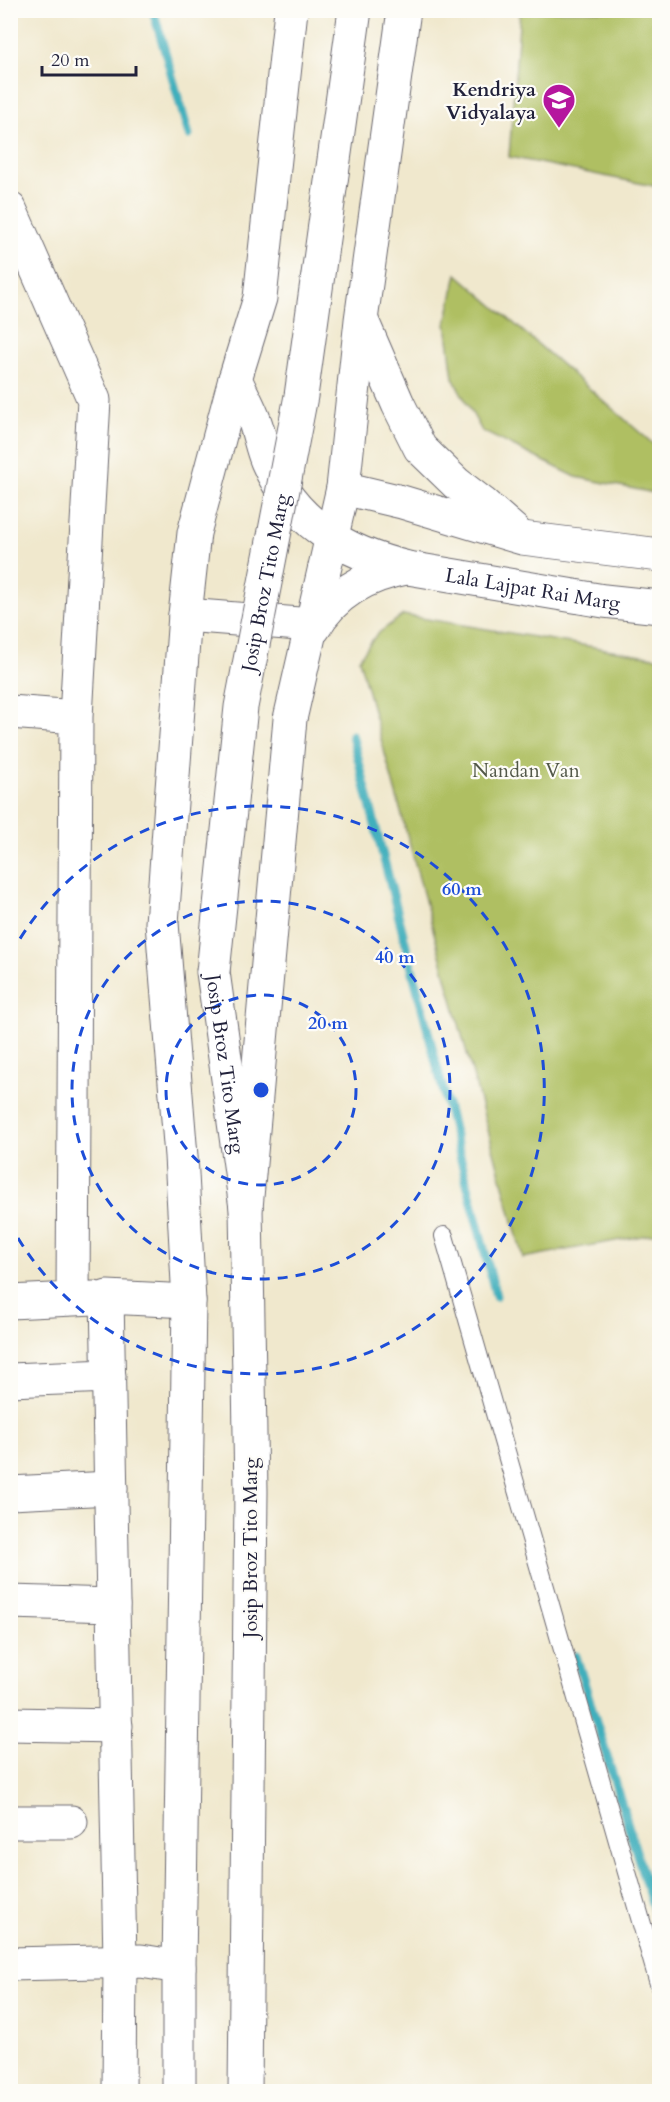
<svg xmlns="http://www.w3.org/2000/svg" width="670" height="2102" font-family="Cardo,serif">
<style>
.green{fill:#afbf62;stroke:#68704e;stroke-width:1.5}
.lines{fill:none;stroke-linecap:round;stroke-linejoin:round}
.stream{stroke:#40afbc;stroke-width:9}
.lane-casing{stroke:#6a676e;stroke-width:20}
.street-casing{stroke:#6a676e;stroke-width:35}
.secondary-casing{stroke:#6a676e;stroke-width:35}
.lane{stroke:#fff;stroke-width:18}
.street{stroke:#fff;stroke-width:33}
.secondary{stroke:#fff;stroke-width:33}
.secondary-bridge-casing{stroke:#6a676e;stroke-width:35;stroke-linecap:butt}
.secondary-bridge{stroke:#fff;stroke-width:33}
.ring{fill:none;stroke:#1d4ed8;stroke-width:3;stroke-dasharray:10 8}
.labels{text-anchor:middle;dominant-baseline:central;stroke-width:4.5;stroke-linejoin:round;paint-order:stroke}
.poi-label{font-size:20px;font-weight:bold;fill:#22223b;stroke:#fdfcf7;text-anchor:end}
.street-label{font-size:20px;fill:#22223b;stroke:#fdfcf7}
.park-label{font-size:20px;fill:#535949;stroke:#fdfcf7}
.centre{fill:#1d4ed8;stroke:#fdfcf7;stroke-width:3}
.ring-label{font-size:18px;text-anchor:middle;font-weight:bold;fill:#1d4ed8;stroke:#fdfcf7;stroke-width:4.5;stroke-linejoin:round;paint-order:stroke}
</style>
<rect width="100%" height="100%" fill="#fdfcf7"/>
<filter id="ink" filterUnits="userSpaceOnUse"><feTurbulence type="fractalNoise" baseFrequency=".0167" numOctaves="2"/><feDisplacementMap in="SourceGraphic" scale="12" xChannelSelector="R" yChannelSelector="G"/><feConvolveMatrix kernelMatrix="1 2 1 2 8 2 1 2 1" color-interpolation-filters="sRGB"/></filter>
<filter id="wash" filterUnits="userSpaceOnUse"><feTurbulence type="fractalNoise" baseFrequency=".008" numOctaves="4" result="noise"/><feDisplacementMap in="SourceGraphic" scale="24" xChannelSelector="R" yChannelSelector="G"/><feGaussianBlur stdDeviation="1.35" result="paint"/><feColorMatrix in="noise" values="0 0 0 0 0 0 0 0 0 0 0 0 0 0 0 0 0 1.4 0 .05"/><feComposite in="paint" operator="in"/></filter>
<g filter="url(#wash)">
<rect width="100%" height="100%" fill="#f0e8cd"/>
<path class="green" d="M520,11h139v176l-150,-30z
M457,274l202,175v45l-83,-17 -94,-46 -29,-53 -7,-55z
M403,615l256,43v575l-136,25 -164,-599 17,-24z"/>
<g class="lines">
<path class="stream" d="M153,10l36,125
M352,735l144,561
M576,1656l84,273"/>
</g>
</g>
<g filter="url(#ink)">
<g class="lines">
<g class="lane-casing">
<path id="lane" d="M444,1236l216,751"/>
</g>
<g class="street-casing">
<path id="street" d="M10,209l84,191 -18,317 -3,582
M10,712l66,5
M10,1302l84,-4
M10,1380l99,-4
M10,1493l101,-5
M10,1602l103,3
M10,1724l106,2
M10,1822h61
M10,1964l131,-3 38,6"/>
</g>
<g class="secondary-casing">
<g id="secondary">
<path d="M363,323l35,81 22,44 36,35 26,20 32,28"/>
<path id="s1" d="M235,379c6,13 13,25 18,38 6,14 8,30 14,44 26,62 78,92 141,107l196,33 56,6"/>
<path d="M343,488l59,14 120,36 138,17"/>
<path d="M185,615l127,10"/>
<path d="M314,628c20,-35 54,-53 92,-60"/>
<path id="s2" d="M213,972l33,236 5,283 -6,601"/>
<path d="M246,1208l44,-489 53,-231 18,-168 43,-310"/>
<path d="M119,2092l1,-131 -13,-664 82,4"/>
<path d="M179,2092v-125l10,-666 -8,-145 -19,-233 23,-308 9,-82 41,-154 25,-81 31,-288"/>
</g>
</g>
<use href="#lane" class="lane"/>
<use href="#street" class="street"/>
<use href="#secondary" class="secondary"/>
<g class="secondary-bridge-casing">
<g id="secondary-bridge">
<path id="s3" d="M213,972l28,-265 60,-311 54,-386"/>
</g>
</g>
<use href="#secondary-bridge" class="secondary-bridge"/>
</g>
</g>
<g class="ring">
<circle cx="261" cy="1090" r="95"/>
<circle cx="261" cy="1090" r="189"/>
<path d="M11 954A284 284 0 1 1 11 1226"/>
</g>
<defs>
<g id="school-pin" transform="scale(1.725)"><path d="M0 17L-7.5 6A9.5 9.5 0 1 1 7.5 6Z" fill="#b5179e" stroke="#fdfcf7"/><path d="M0-5L7-2L0 1L-7-2ZM-4 1L0 2.5L4 1V4Q0 6-4 4Z" fill="#fff"/></g>
</defs>
<g fill-rule="evenodd">
<use href="#school-pin" x="559" y="100"/>
</g>
<g class="labels">
<g class="poi-label">
<text x="536" y="89">Kendriya<tspan x="536" dy="23">Vidyalaya</tspan></text>
</g>
<g class="street-label">
<text stroke="none"><textPath href="#s3" startOffset="393">Josip Broz Tito Marg</textPath></text>
<text stroke="none"><textPath href="#s1" startOffset="399">Lala Lajpat Rai Marg</textPath></text>
<text stroke="none"><textPath href="#s2" startOffset="93">Josip Broz Tito Marg</textPath></text>
<text transform="translate(250 1548) rotate(-90)">Josip Broz Tito Marg</text>
</g>
<g class="park-label">
<text x="526" y="770">Nandan Van</text>
</g>
</g>
<circle cx="261" cy="1090" r="9" class="centre"/>
<g class="ring-label">
<text x="462" y="895">60 m</text>
<text x="395" y="963">40 m</text>
<text x="328" y="1029">20 m</text>
</g>
<rect width="670" height="2102" fill="none" stroke="#fdfcf7" stroke-width="36"/>
<path d="M42 66v9h94v-9" fill="none" stroke="#22223b" stroke-width="3"/>
<text x="51" y="66" font-size="18" fill="#22223b" stroke="#fdfcf7" stroke-width="4.5" paint-order="stroke">20 m</text>
</svg>
